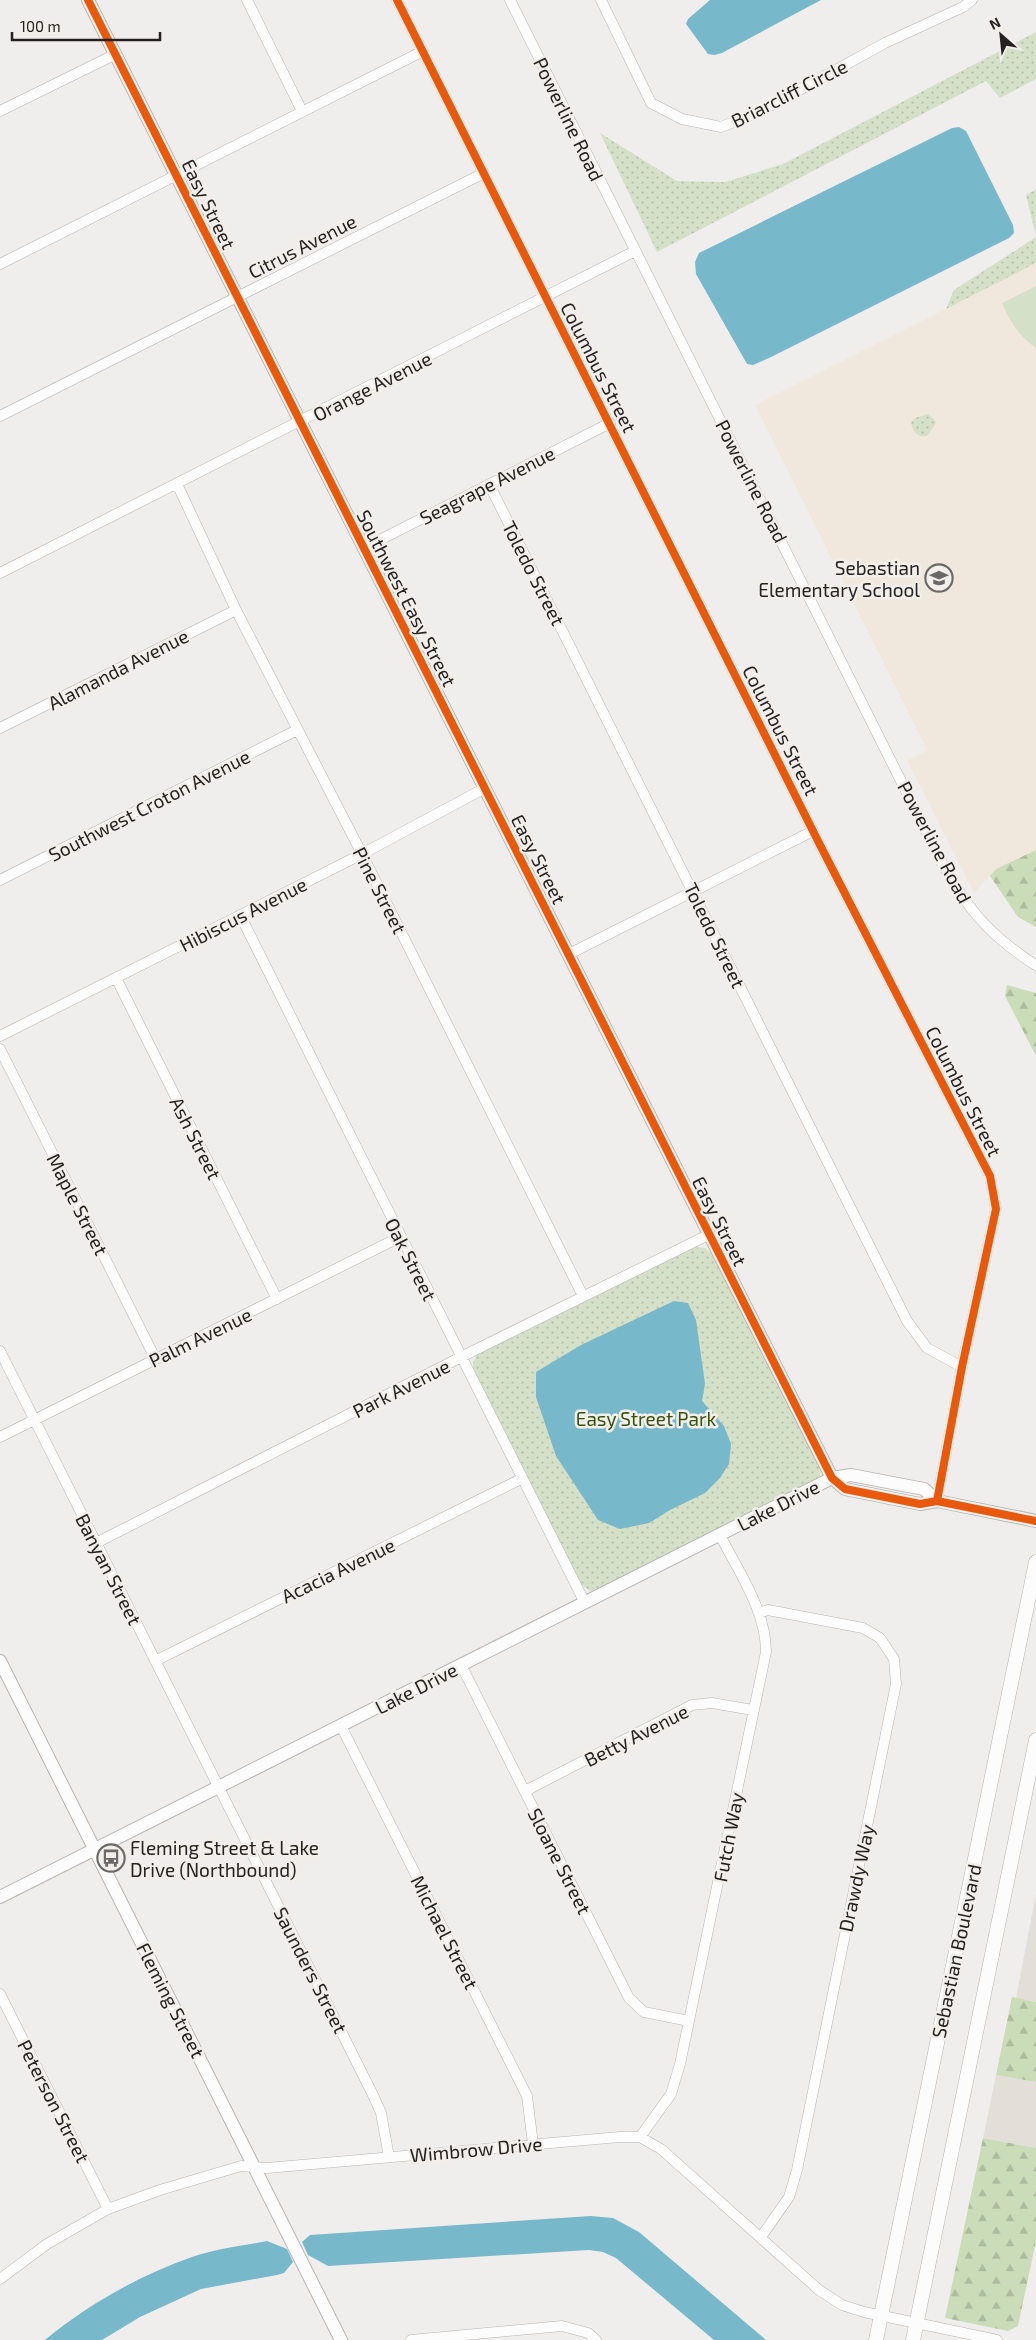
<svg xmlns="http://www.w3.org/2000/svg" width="1036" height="2340" font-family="'Exo 2',sans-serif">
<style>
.built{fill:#e4ded8}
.education{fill:#f1e8dd}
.grass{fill:url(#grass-dots)}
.forest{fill:url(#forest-firs)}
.garden{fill:#d4e0c8}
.water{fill:#78b8cb}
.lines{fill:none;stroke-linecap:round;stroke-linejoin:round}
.minor-casing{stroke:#b7b5b3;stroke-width:11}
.tertiary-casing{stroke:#b7b5b3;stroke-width:14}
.secondary-casing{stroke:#b7b5b3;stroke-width:15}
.minor{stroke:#fdfcfc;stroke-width:10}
.tertiary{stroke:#fdfcfc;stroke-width:12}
.secondary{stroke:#fdfcfc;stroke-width:14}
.cycleway-casing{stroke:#f2eeea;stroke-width:11}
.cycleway{stroke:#e8590c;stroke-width:8}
.labels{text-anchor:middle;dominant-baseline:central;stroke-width:5;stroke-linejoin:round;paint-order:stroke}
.street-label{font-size:19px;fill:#242221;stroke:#f2eeea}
.poi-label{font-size:19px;fill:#242221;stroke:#f2eeea;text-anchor:end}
.park-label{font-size:19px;fill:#35530e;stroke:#f2eeea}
</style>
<defs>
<pattern id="grass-dots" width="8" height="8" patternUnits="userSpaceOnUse" patternTransform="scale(1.25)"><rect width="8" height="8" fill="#d4e0c8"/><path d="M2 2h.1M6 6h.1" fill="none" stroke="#b6c0ac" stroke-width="1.8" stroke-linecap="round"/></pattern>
<pattern id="forest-firs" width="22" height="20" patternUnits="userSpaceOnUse" patternTransform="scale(1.25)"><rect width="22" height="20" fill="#cbdcb8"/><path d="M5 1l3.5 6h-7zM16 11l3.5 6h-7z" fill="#aebc9e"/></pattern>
</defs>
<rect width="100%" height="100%" fill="#f0eeec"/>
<path class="built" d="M1036,1894v108l-20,-4z
M996,2075l40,7v66l-53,-10z"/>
<path class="education" d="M1036,263v587l-40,19 -22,24 -67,-132 20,-11 -172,-345z"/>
<path class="grass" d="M1036,32v47l-36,19 -14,-17 -329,171 -57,-119 77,48 48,1 58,-18z
M1036,189v47l-10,-41z
M1036,237v26l-90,46 8,-19z
M928,414l7,6 1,3 -9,13c-10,1 -13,-3 -16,-13l4,-5z
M693,1247l12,1 9,7 107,212 -1,8 -8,8 -213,108h-9l-10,-8 -107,-211v-10l5,-9z"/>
<path class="forest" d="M1036,850v77l-18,-10 -28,-41 6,-7z
M1007,985l29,8v63l-31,-60z
M1012,1997l24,5v80l-40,-7z
M983,2138l53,10v93l-18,85 -10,5 -63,-13z"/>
<path class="garden" d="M1036,286v62c-17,-12 -26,-26 -34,-45z"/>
<path class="water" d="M710,0h111l-99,53 -8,2 -6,-1 -22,-30 2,-5z
M959,127l7,4 47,94 1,8 -5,5 -240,120 -16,7 -6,-1 -51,-90 -1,-12 4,-9 253,-125z
M674,1301l14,2 8,17 9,64 -3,17 22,25 7,18 -2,20 -9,14 -15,15 -35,17 -21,13 -29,6 -22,-9 -42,-64 -20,-59v-25l45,-27z
M591,2216l22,2 26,14 127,108h-52l-98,-82 -13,-6 -14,-2 -261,16 -20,-11 -6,-13 8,-7z
M267,2241l20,8 6,13 -9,11 -7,2 -76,14 -61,28 -38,23h-57c42,-35 95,-65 147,-83 23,-8 50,-11 75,-16z"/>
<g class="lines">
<g class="minor-casing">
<path id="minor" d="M247,0l55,111
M397,0l422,843 171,333 6,33 -34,158 -25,134
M510,0l432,863c21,36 35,58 68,84 9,6 16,13 26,18
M601,0l50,103 31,16 39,8 38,-15 126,-69 78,-36 9,-7
M0,111l116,-57
M0,264l423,-213
M0,416l484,-243
M177,484l59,126 126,244 221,442
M489,484l418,837 20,27 35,19
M364,548l246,-125
M0,573l635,-322
M0,728l236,-118
M0,880l297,-150
M240,915l345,688
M569,954l244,-123
M116,978l161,321
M0,1036l362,-182 123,-66
M0,1049l155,309
M0,1351l373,744 8,18 8,44
M0,1437l400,-200
M96,1543l375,-191 237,-117
M759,1613l9,-3 95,18 17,10 14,21 2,25 -99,486 -8,27 -28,40
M155,1661l366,-182
M461,1665l168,333 15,14 45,9
M341,1726l186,370 6,48
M525,1791l167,-86 20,-2 41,7
M0,1994l108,215
M640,2137l31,-43 9,-30 86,-412c0,-42 -28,-81 -46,-117
M0,2279l47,-35 61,-35 52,-19 81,-24 26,2 353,-31h20l21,12 158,141 23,15 22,7 133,28
M411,2340l151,-14 26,7 8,7"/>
</g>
<g class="tertiary-casing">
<path id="tertiary" d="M88,0l744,1478 13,11 75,15 17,-3 99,20
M0,1661l341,679
M0,1897l832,-419 19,-3 73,14 13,12"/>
</g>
<g class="secondary-casing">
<path id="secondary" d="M876,2340l160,-778
M913,2340l123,-600"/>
</g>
<use href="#minor" class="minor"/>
<use href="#tertiary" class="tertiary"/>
<use href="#secondary" class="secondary"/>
<g class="cycleway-casing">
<path id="cycleway" d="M88,0l744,1478 13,11 75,15 17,-3 99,20
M397,0l422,843 171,333 6,33 -34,158 -25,134"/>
</g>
<use href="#cycleway" class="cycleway"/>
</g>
<defs>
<g id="school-ring" transform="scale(1.4375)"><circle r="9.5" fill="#f2eeea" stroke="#6b6968" stroke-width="1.5"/><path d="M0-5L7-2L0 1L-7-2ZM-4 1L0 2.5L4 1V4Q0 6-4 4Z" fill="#6b6968"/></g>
<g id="bus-ring" transform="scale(1.4375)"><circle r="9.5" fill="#f2eeea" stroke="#6b6968" stroke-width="1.5"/><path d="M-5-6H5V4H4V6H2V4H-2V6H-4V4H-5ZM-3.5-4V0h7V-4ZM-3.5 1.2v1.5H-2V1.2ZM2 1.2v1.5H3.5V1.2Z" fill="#6b6968"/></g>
</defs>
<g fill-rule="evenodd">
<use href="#school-ring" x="939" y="578"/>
<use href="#bus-ring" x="111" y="1858"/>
</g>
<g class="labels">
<g class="street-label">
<text transform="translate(789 93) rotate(-27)">Briarcliff Circle</text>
<text transform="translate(569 119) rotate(64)">Powerline Road</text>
<text transform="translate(209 204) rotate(64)">Easy Street</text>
<text transform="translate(302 246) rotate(-27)">Citrus Avenue</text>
<text transform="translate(599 367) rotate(63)">Columbus Street</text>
<text transform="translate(372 386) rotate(-27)">Orange Avenue</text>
<text transform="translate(752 481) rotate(63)">Powerline Road</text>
<text transform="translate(487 485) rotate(-27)">Seagrape Avenue</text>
<text transform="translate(534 573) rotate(63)">Toledo Street</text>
<text transform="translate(407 598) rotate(63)">Southwest Easy Street</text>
<text transform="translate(118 669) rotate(-27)">Alamanda Avenue</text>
<text transform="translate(781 730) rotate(63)">Columbus Street</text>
<text transform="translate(149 805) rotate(-27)">Southwest Croton Avenue</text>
<text transform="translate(935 842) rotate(62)">Powerline Road</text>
<text transform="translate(539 859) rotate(63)">Easy Street</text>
<text transform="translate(380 890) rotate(63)">Pine Street</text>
<text transform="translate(243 914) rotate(-27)">Hibiscus Avenue</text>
<text transform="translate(715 935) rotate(64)">Toledo Street</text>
<text transform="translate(964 1091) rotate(63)">Columbus Street</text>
<text transform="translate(196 1138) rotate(63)">Ash Street</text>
<text transform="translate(78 1204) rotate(63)">Maple Street</text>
<text transform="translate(720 1221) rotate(63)">Easy Street</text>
<text transform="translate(411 1259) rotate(63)">Oak Street</text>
<text transform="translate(200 1337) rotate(-26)">Palm Avenue</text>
<text transform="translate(401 1388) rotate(-27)">Park Avenue</text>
<text transform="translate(778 1505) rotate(-27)">Lake Drive</text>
<text transform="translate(109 1569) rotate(63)">Banyan Street</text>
<text transform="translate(338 1570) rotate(-26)">Acacia Avenue</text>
<text transform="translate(416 1688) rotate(-27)">Lake Drive</text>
<text transform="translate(636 1735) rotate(-27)">Betty Avenue</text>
<text transform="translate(728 1837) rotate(-79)">Futch Way</text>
<text transform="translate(560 1861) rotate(63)">Sloane Street</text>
<text transform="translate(856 1878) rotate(-78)">Drawdy Way</text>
<text transform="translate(445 1932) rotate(63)">Michael Street</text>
<text transform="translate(956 1951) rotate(-78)">Sebastian Boulevard</text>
<text transform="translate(311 1970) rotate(63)">Saunders Street</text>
<text transform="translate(171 2000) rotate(63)">Fleming Street</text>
<text transform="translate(54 2101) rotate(63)">Peterson Street</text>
<text transform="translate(476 2149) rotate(-5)">Wimbrow Drive</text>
</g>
<g class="poi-label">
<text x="920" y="567">Sebastian<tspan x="920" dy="22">Elementary School</tspan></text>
<text x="130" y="1847" text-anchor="start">Fleming Street &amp; Lake<tspan x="130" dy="22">Drive (Northbound)</tspan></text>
</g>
<g class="park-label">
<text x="646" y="1418">Easy Street Park</text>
</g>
</g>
<g transform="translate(1001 35) rotate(333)" stroke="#f2eeea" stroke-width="4" paint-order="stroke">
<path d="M0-4L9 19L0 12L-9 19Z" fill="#242221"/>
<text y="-8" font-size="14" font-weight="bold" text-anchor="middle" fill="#242221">N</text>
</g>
<path d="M12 32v8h148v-8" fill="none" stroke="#242221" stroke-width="2.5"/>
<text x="20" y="32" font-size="15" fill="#242221" stroke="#f2eeea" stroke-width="4" paint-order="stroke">100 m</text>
</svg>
